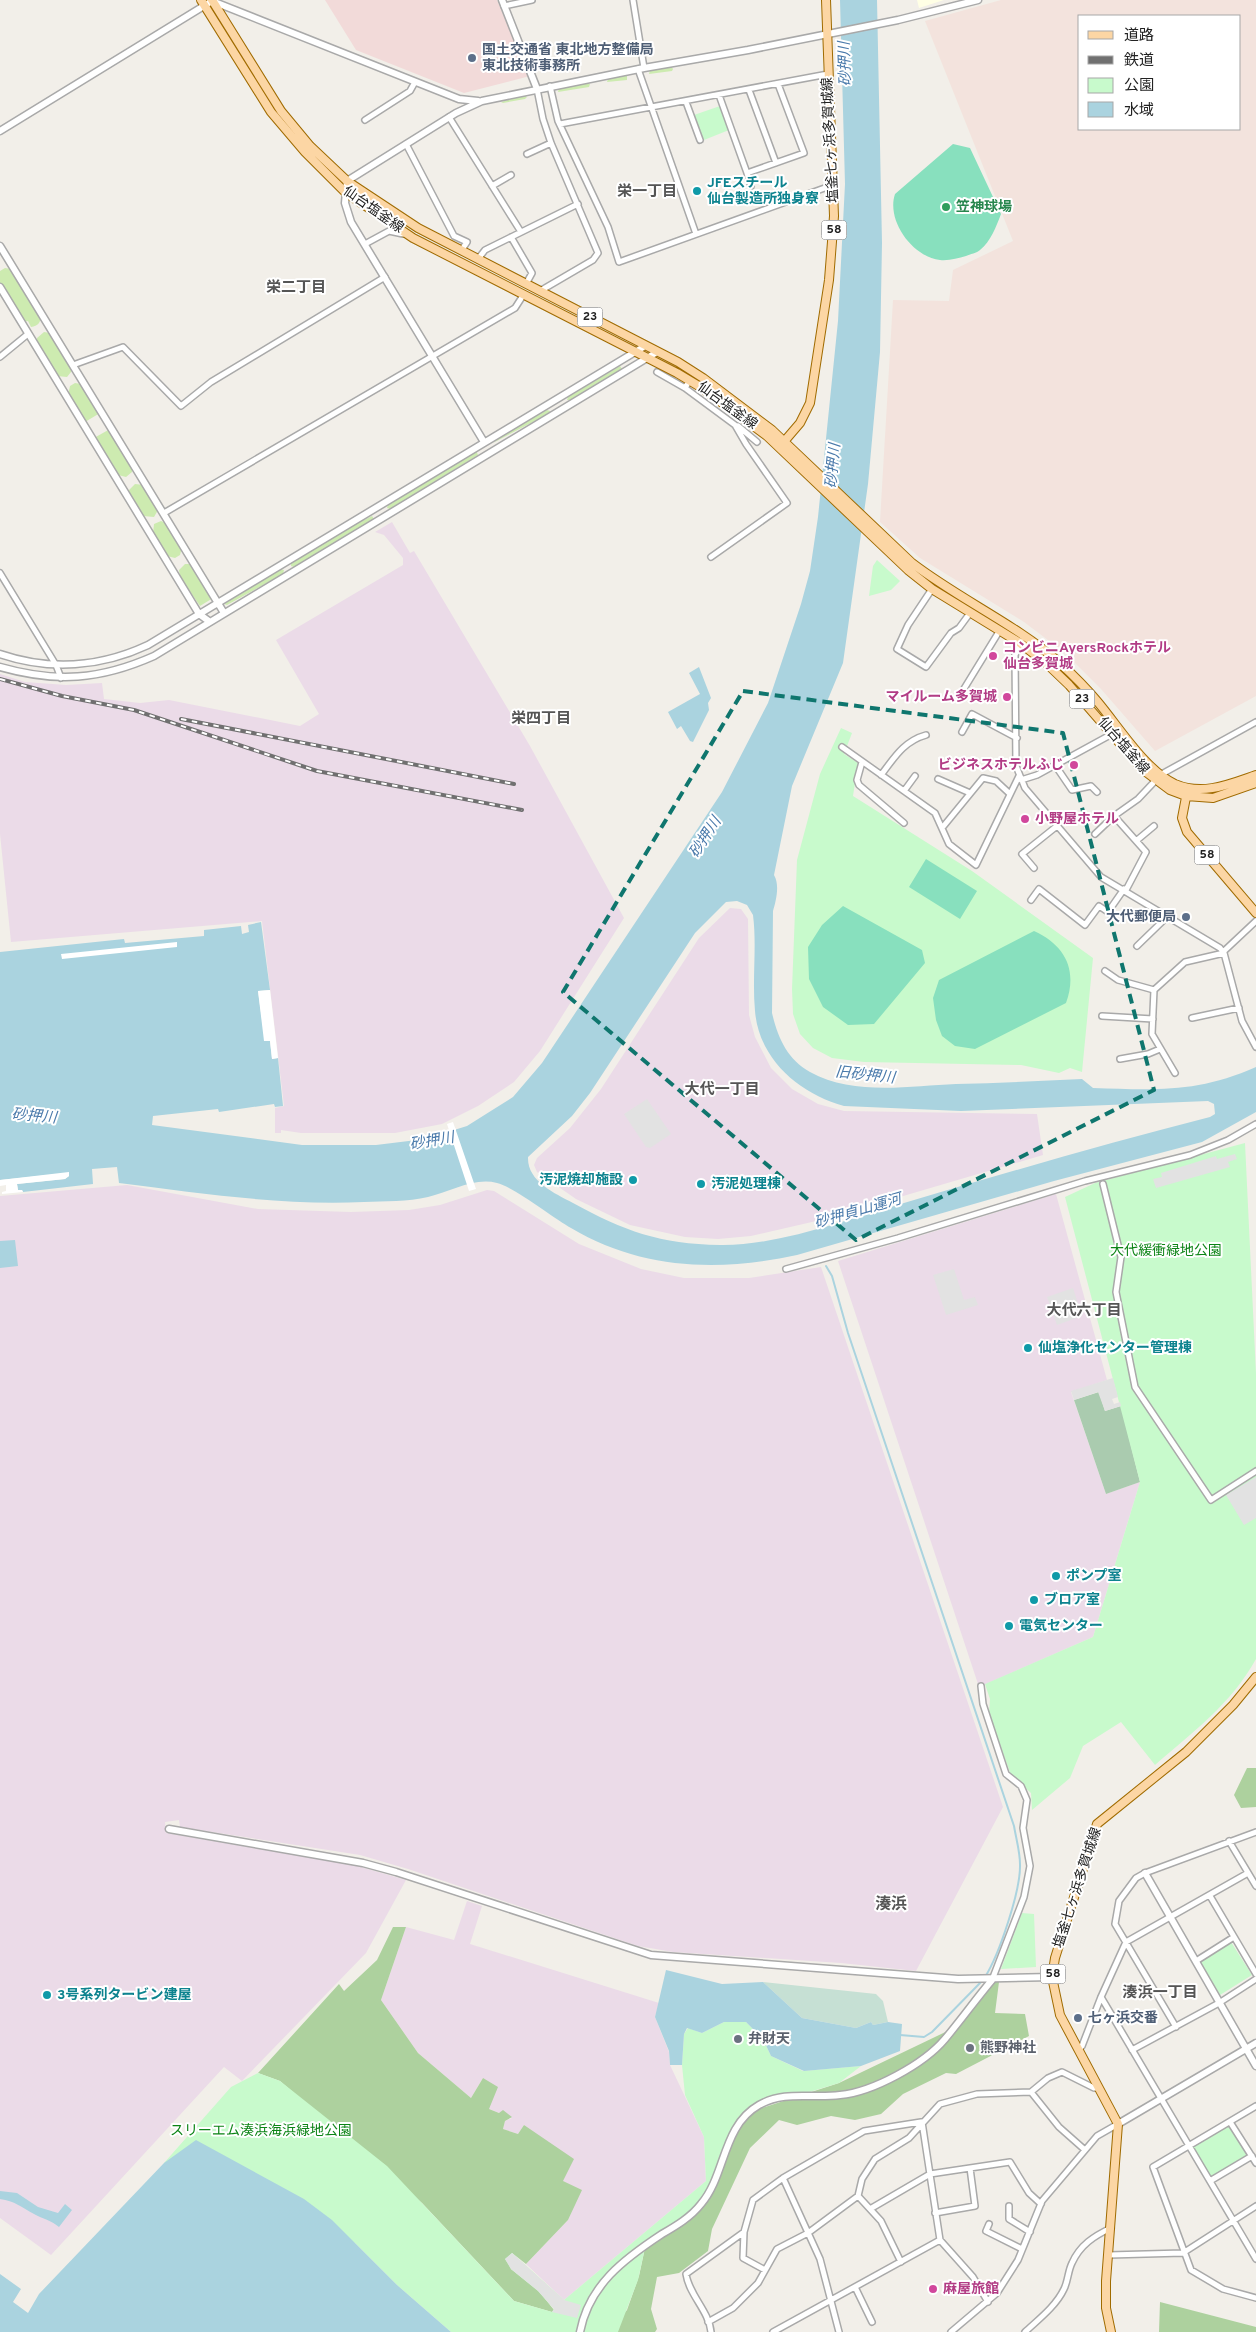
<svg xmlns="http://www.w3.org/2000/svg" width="1256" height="2332" font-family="Overpass,'Noto Sans JP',sans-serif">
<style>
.commercial{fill:#f2dad9}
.industrial{fill:#ebdbe8}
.education{fill:#ffffe5}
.military{fill:#f3e3dd;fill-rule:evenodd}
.grass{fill:#cdebb0}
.forest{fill:#add19e}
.wetland{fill:#c6e0d4}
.cemetery{fill:#aacbaf}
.park{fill:#c8facc}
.pitch{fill:#88e0be}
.parking{fill:#e2e2e2}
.water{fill:#aad3df;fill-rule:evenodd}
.pier{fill:#fff}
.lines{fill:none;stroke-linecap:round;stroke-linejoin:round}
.stream{stroke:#aad3df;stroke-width:2}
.minor-casing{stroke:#a9a9a9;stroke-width:8}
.tertiary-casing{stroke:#a9a9a9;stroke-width:9}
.primary-casing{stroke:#a06b00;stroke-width:10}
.minor{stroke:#fff;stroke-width:5}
.tertiary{stroke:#fff;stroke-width:6}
.primary{stroke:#fcd6a4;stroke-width:8}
.rail-casing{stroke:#707070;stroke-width:4}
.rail{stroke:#fff;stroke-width:2;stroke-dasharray:5.5;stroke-linecap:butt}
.marked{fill:none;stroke:#0f766e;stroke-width:4;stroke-dasharray:10 6;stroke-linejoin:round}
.service-dot{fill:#5c6f8a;stroke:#fff;stroke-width:2}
.culture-dot{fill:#0f9aa8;stroke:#fff;stroke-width:2}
.leisure-dot{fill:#2e9e5b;stroke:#fff;stroke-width:2}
.hotel-dot{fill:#d1479c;stroke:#fff;stroke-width:2}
.worship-dot{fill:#6b7280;stroke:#fff;stroke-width:2}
.labels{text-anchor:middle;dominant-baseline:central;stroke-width:4;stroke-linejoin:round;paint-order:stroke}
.shield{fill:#fff;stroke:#646464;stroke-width:1}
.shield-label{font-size:12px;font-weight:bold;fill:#222}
.service-label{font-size:14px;font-weight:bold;fill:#4e5e75;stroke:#fff;text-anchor:start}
.street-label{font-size:14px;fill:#222;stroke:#fff}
.culture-label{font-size:14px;font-weight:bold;fill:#0d838f;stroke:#fff;text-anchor:start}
.leisure-label{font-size:14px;font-weight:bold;fill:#27864d;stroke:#fff;text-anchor:start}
.hotel-label{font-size:14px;font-weight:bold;fill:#b23c85;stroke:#fff;text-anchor:start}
.park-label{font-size:14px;fill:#0c8416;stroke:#fff}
.worship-label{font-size:14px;font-weight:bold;fill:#5b616d;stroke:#fff;text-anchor:start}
.water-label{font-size:15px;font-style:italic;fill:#4a7aab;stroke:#fff}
.neighbourhood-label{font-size:15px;font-weight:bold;fill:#555;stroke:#fff}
.quarter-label{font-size:16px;font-weight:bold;fill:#555;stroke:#fff}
</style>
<rect width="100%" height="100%" fill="#f2efe9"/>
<path class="commercial" d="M325,0h172l33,76 -66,17 -108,-43z"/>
<path class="industrial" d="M392,522l18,31 4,-2 116,195 94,172 -84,133 -26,31 -36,24 -36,18 -47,9h-94l-20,-3v3h-6v-25l9,-2 -22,-185 -251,21 -11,-108v-160l25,8 41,3 36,-2 2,16 36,4 29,-3 131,26 19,-12 -43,-74 127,-75v-7l-19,-23 -9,-3z
M730,908l11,1 7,10 1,96 6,22 16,31 21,21 26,15 26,7 193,3 6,41 -218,64 -74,17 -33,3 -33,-2 -55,-12 -54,-26 -39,-27 -3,-7 3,-7 33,-30 31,-39 98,-151z
M127,1185l131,24 93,3 58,-2 31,-5 47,-15 7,1 85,53 62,25 43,9h65l72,-11 182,540 -87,164 -75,-8 -168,-11 -35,-6 -230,-77 -48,-14 -180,-28 -1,-7 -14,2 1,11 188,32 52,15 -40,73 -124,128 -18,-14 -173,188 -51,-37v-1022z
M1056,1194l51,186 -36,12 35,102 34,-12 -47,155 -114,50 -141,-426z
M467,1901l15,5 -12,38 189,59 -4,14 14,35 1,13 34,72 2,44 -142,119 -38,-36 42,-44 13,-30 -19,-9 -38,-56 -6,9 -15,-5 2,-8 7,-3 -23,-9 -6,-31 -12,20 -53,-45 -37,-53 25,-73 48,13z"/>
<path class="education" d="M917,0h27l-25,8z"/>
<path class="military" d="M1001,0h255v696l-101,55 -54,-62 -36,-36 -41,-31 -104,-64 -40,-36 13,-222 56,1 4,-31 60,-29 -88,-220zM1080,16h160v113h-160z"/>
<path class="grass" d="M671,66l2,3 -1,2 -23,3 1,-4z
M625,75l2,1v4l-20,2 1,-3z
M587,83l3,1 -1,3 -31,5 1,-4z
M524,95l3,2 -2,2 -22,4 -2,-1z
M5,268l6,1 30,47c0,6 -3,10 -10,11l-3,-6 -4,1 -24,-38v-13z
M44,332l6,1 21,34v5l-4,5 -10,-1 -20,-32v-6z
M620,366l2,3 -52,31h-3l1,-3z
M75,383l6,1 19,29 -15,9 -17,-27 2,-9z
M547,410l3,1v2l-57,30 17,-13z
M110,429l22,38v5l-6,5 -8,-2 -24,-37z
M476,450l2,5 -88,54 -3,-1 1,-4z
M135,484l9,1 14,25 -4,7 -11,-1 -13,-19 -1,-7z
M372,516l2,3 -80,48 -3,-1v-4l55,-33z
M161,521l5,2 16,24 -2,8 -5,3 -8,-2 -14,-22 1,-10z
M185,564h6l22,34 -13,8 -20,-29 -1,-7z
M280,569l4,1 -1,4 -56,31 -3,-1z"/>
<path class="forest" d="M1247,1768h9v39l-15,1 -7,-13z
M393,1927h13l-25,73 37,53 53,45 12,-20 15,9 -9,22 10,4 4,-3 9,7 -7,4 -2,8 15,5 6,-9 50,34 -11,22 19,9 -14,30 -42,44 -14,-11 -1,16 27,21 16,20 -2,2 -38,-11 -92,-98 -142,-122 -22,-8 81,-89 5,7 33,-31z
M994,1981l5,1 -4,31 30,1 4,22 -73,38 -10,-1 -43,21 -22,20 -26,6 -24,-4 -34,9 -18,-5 -29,28 -38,81 -4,22 -29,22 -22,4 -6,32 6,20 -2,3h-48l20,-22 12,-34 6,-28 29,-17 26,-22 17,-25 16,-44 10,-19 16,-12 80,-26 121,-58z
M1160,2302l96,25v5h-97z"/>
<path class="wetland" d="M763,1982l113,12 7,7 5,21 -15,3 -2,-3 -15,6 -54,-10z"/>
<path class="cemetery" d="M1099,1392l6,19 16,-5 19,76 -34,12 -32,-94z"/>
<path class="park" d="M720,106l9,24 -25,10 -10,-25z
M877,560l23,21 -9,9 -22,6 4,-30z
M841,728l11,5 -8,21 14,9 -5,33 119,75 121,87 -11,114 -12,-4 -11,5 -38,-8 -157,-3 -32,-4 -19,-10 -13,-14 -7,-20 -1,-25 5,-129 23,-86z
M1245,1143l11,231v285c-25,45 -63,73 -101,106l-34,-43 -38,24 -13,32 -38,32 -1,-17 -20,-18 -22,-61 1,-15 -5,-15 108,-47 47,-155 -75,-285 30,-14z
M1022,1913l12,1 2,53 -35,2z
M1231,1942l21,33 -32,20 -20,-34z
M724,2022h22l17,17 8,17 32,15 58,-5 -22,17 -69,21 -11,5 -16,12 -10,19 -16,44 -17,25 -54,34 -8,37 -20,52h-167l-54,-47 -42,-42 -191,-80 67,-76 27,-14 22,8 107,85 127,135 38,11 2,-3 -16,-18 -27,-22 -6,-10 7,-6 52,47 142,-119 -2,-44 -19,-42 -3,-30 2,-31 4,-6 14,5z
M1227,2126l3,1 18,30 -37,23 -18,-30v-4z"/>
<path class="pitch" d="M953,144l17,4 31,66c-5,13 -10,27 -21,36 -3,3 -10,4 -14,6 -8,2 -17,5 -26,4 -27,-3 -54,-39 -45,-66z
M926,859l51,32 -17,28 -51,-32z
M843,906l79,44 3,13 -51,61 -26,1 -25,-18 -14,-28 -1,-32 14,-22z
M1034,931c31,14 44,39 32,72l-91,46 -20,-3 -13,-10 -6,-16 -3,-22 6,-18z"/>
<path class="parking" d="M647,1099l24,35 -21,14 -4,-1 -22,-33z
M1235,1154l2,5 -9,3 2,5 -74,21 -3,-9 9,-2 -1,-4 55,-17 1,3z
M954,1269l10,31 11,-3 3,8 -32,10 -13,-40z
M1073,1288l9,28 -25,9 -10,-28z
M1113,1378l5,19 -6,2 2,5 6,-2 1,4 -16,5 -7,-19 -24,8 -3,-9z
M1256,1477v41l-12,7 -18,-30z
M512,2253l52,47 17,5 -4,13 -25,-6 2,-3 -16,-18 -27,-22 -6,-10z"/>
<path class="water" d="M840,0h37l5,243 -2,109 -12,132 -25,179 -51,123 -18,89c6,10 2,26 -1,36l-1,102c6,25 15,46 38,59 43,24 99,14 146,12 42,-1 84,-3 126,-5l11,9c62,2 105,5 163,-21v45l-54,30 -148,39 -257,74c-78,17 -155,15 -226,-27 -16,-9 -59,-42 -74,-45 -23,-6 -47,9 -69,14 -20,5 -44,4 -64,5 -81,4 -165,-9 -245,-19l-2,-16 -25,2 1,15 -70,8 -1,-2h-4l-1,-6 48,-5 4,-3v-3l-69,7v-228l124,-13 1,4 79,-7v-6l37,-4 1,8 7,-2 -1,-7 13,-3 9,68 -12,1 7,50h5l2,18 6,-1 5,48 -8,1 -1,-3 -55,8 -1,-3 -65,7 -1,9 150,20h74l49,-6 42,-13 27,-17 19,-12 29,-34 180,-271 46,-89 33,-99 9,-33 8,-54 20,-196 7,-137zM737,901l10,4 6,10c4,31 -1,64 2,96 4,49 45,83 89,95l117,5 247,-10 6,3 1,10 -5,3c-103,26 -204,56 -306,86 -56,16 -126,43 -184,42 -60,-1 -96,-14 -147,-42 -19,-10 -46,-22 -45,-46l44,-41 18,-23 105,-160 31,-31z
M699,667l12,31 -3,5 1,7 -16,32 -3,-1 -9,-15 -4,3 -9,-17 32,-18 -11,-21z
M15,1240l3,26 -18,2v-27z
M666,1970l56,14 41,-2 39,36 54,10 15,-6 2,3 15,-3 14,2 -2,27 -39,15 -57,5 -33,-15 -8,-17 -17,-17h-22l-22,11 -15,-5 -3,6 -2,31h-12l-1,-14 -14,-34z
M196,2140l108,59 28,21 65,65 54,47h-451v-58l21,15 -8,13 15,11 11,-19 125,-131z
M0,2191l17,2 21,14 20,6 7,-9 7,6 -13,17c-8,-7 -16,-8 -25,-13 -13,-7 -19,-13 -34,-15z"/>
<path class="pier" d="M177,942v5l-115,12 -1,-5z
M270,990l8,68 -6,1 -2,-18h-6l-6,-50z
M453,1122l23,67 -7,2 -22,-67z
M69,1172v4l-4,3 -48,5 1,6h4l1,2 -21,2v-2l4,-1v-6l-6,1v-6z"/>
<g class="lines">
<path class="stream" d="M826,1266l6,10 16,57 166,493c2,12 6,26 6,38 1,26 -21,91 -35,113
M900,2035l24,2 8,-5 50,-51"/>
<g class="minor-casing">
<path id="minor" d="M633,0l11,68
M504,6l28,-6
M638,69l58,165
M550,86l8,35 50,106 11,35 214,-77
M537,89l6,30 8,24 47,110 -5,7 -53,31
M749,90l27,73
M719,95l28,78 57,-20 -26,-69
M686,102l14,38
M449,117l72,115
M365,120l45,-29 5,-9
M560,124l268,-50
M406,144l48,92 13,6 -6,9
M527,154l24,-11
M747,173l4,13
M492,186l19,-11
M511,237l21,36 -6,11
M365,244l24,-13 14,3
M478,259l7,-9 93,-46
M0,357l28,-23
M73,365l50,-18 58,59 30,-24 174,-105
M657,372l28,16
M690,380l-5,8 50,37 11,19 41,59 -76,54
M738,426l19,16
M164,513l351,-205 9,-14
M0,573l56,92 5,13
M932,589l-24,36 -11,24 29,18 25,-34 8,-5 11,-15
M1021,641l-6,14 1,111 9,22 76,89 119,71 4,5 18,68 14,26
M962,692l38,-62
M962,732l10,-18 45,24
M842,747l93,66 14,31 27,21 43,-89
M862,762l-5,18 2,5 45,38
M1055,765l17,25 19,-4 6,6
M881,775c13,-17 23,-34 45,-40
M1160,775l96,-53
M938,779l32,14
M1021,780l16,-5 75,-41
M904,791l11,-15
M1114,816l24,-17 17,-18
M942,828l41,-50 13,3 14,13
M1095,834l19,-18 32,36 -20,38
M1136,841l18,-15
M1034,868l-12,-14 35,-28
M1031,900l8,-11 46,36 14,-19 9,6 16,-23
M1137,946l31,-30
M1223,952l33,-31
M1105,971l13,9 36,10
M1102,1016l51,3
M1192,1018l47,-10
M1120,1059l28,-5 12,-5
M1175,1073l-23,-39 2,-44 31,-28 39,-9
M1103,1184l18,73 -5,35 19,95 76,113 45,-29
M786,1269l112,-31 187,-57 105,-26 38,-15 28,-16
M981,1686l2,18 23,70 15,12 6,14 -4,28 7,38 -6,31 -32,83
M1229,1841l27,45
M1210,1896l46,78
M1196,1961l38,-24
M1101,1997l155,262
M1176,2027l-61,-103 4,-23 17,-23 9,-5 111,-41
M1078,2050l4,-4 19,-49 25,-55 122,-69
M1132,2050l87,-47 37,-24
M1031,2092l17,-14 14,-6 32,16h5
M1256,2106l-103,61 38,103 32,19 33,9
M922,2122l18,118 33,37 15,25
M1230,2122l26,41
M783,2178l37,81 19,73
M1210,2181l42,-25
M858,2196l23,25 20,41
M1009,2206v13l21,13
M870,2209l60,-35 80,-12 19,31 12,11
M935,2213l40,-7 -5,-38
M989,2224l-3,7 36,18
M744,2232l-1,26 22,12
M1109,2255l74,-2 73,-47
M855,2287l17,35
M708,2322l25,-14 25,-25 19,-34 31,-16 50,-37 4,-17 13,-20 34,-21 31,-34 37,-10 54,-2 28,35 26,23
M711,2332c-2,-21 -22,-37 -25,-58l58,-42 9,-32 30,-22 81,-47 57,-9
M773,2332l167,-92
M951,2332l46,-39 21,-33 24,-59 55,-65 21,-12
M1025,2332c14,-13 31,-26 39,-43 4,-8 4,-18 8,-26 8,-18 22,-27 39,-35"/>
</g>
<g class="tertiary-casing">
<path id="tertiary" d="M502,0l35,89
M0,131l212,-130 247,98 19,2
M0,246l224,367
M0,287l199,327 11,8
M484,442l-133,-220 -6,-19 2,-22 109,-68 26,-12 162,-33 104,-18 150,-30 80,-20
M0,654c50,17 101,13 148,-9l497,-299
M0,667c56,16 100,13 154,-11l503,-304
M169,1829l194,34 33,9 255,83 307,24 94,-2
M1145,1873l111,193
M1118,2124l138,-81
M580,2332c9,-47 44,-73 82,-98 14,-8 29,-17 39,-30 25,-29 21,-78 58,-99 26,-15 53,-6 81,-10 33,-3 84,-31 105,-56 16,-19 31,-40 47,-59"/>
</g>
<g class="primary-casing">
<path id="primary" d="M201,0l70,112 34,40 40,40 68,46 264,135 25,15 65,48 141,134 24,19 88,54 26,20 23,22 73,84 28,21 16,6 27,2 43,-15
M212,0l69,111 29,35 37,35 71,47 260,134 25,16 69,52 140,133c47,36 103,61 148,100 13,12 26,25 37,38 22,26 48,69 78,83 28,12 55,0 81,-9
M782,444l18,-21 10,-20 19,-123 5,-64 -8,-216
M1187,792l-5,26 5,14 69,81
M1111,2332l-5,-24v-27l12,-157 -58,-109 -8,-38 3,-19 42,-134 89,-72 47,-47 23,-28"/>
</g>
<use href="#minor" class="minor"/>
<use href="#tertiary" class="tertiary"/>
<use href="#primary" class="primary"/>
<g class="rail-casing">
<path id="rail" d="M0,679l62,17 72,14 183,61 205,39
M181,719l333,65"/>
</g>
<use href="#rail" class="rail"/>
</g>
<path class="marked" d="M743,691l320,42 91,357 -298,150 -293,-248z"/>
<g class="service-dot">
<circle cx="472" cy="58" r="5"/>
<circle cx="1186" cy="917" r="5"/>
<circle cx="1078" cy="2018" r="5"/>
</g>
<g class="culture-dot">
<circle cx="697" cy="191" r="5"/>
<circle cx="633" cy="1180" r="5"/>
<circle cx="701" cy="1184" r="5"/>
<circle cx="1028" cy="1348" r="5"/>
<circle cx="1056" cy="1576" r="5"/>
<circle cx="1034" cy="1600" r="5"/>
<circle cx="1009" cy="1626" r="5"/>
<circle cx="47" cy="1995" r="5"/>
</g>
<circle class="leisure-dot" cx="946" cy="207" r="5"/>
<g class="hotel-dot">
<circle cx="993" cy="656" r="5"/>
<circle cx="1007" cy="697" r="5"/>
<circle cx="1074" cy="765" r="5"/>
<circle cx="1025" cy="819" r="5"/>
<circle cx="933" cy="2289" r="5"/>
</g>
<g class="worship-dot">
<circle cx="738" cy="2039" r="5"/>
<circle cx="970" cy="2048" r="5"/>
</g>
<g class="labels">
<g class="shield">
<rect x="821.5" y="220.5" width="25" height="19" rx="4"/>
<rect x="577.5" y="307.5" width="25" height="19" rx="4"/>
<rect x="1069.5" y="689.5" width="25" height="19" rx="4"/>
<rect x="1194.5" y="845.5" width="25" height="19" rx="4"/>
<rect x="1040.5" y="1964.5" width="25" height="19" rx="4"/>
</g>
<g class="shield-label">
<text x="834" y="230">58</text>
<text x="590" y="317">23</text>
<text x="1082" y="699">23</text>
<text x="1207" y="855">58</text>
<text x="1053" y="1974">58</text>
</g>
<g class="service-label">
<text x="482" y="50">国土交通省 東北地方整備局<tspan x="482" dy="16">東北技術事務所</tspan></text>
<text x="1176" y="917" text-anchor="end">大代郵便局</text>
<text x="1088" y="2018">七ヶ浜交番</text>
</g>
<g class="street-label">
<text transform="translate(831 140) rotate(-93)">塩釜七ヶ浜多賀城線</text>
<text transform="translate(373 210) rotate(35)">仙台塩釜線</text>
<text transform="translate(727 406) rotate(36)">仙台塩釜線</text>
<text transform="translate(1123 746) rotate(49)">仙台塩釜線</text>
<text transform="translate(1078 1888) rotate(-72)">塩釜七ヶ浜多賀城線</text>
</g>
<g class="culture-label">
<text x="707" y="183">JFEスチール<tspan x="707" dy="16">仙台製造所独身寮</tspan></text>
<text x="623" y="1180" text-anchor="end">汚泥焼却施設</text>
<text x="711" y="1184">汚泥処理棟</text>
<text x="1038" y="1348">仙塩浄化センター管理棟</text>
<text x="1066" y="1576">ポンプ室</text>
<text x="1044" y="1600">ブロア室</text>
<text x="1019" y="1626">電気センター</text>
<text x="57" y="1995">3号系列タービン建屋</text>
</g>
<g class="leisure-label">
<text x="956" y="207">笠神球場</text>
</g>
<g class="hotel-label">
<text x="1003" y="648">コンビニAyersRockホテル<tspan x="1003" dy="16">仙台多賀城</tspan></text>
<text x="997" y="697" text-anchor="end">マイルーム多賀城</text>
<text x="1064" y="765" text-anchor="end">ビジネスホテルふじ</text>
<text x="1035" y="819">小野屋ホテル</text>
<text x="943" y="2289">麻屋旅館</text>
</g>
<g class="park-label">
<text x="1166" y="1251">大代緩衝緑地公園</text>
<text x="261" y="2131">スリーエム湊浜海浜緑地公園</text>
</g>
<g class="worship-label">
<text x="748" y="2039">弁財天</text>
<text x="980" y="2048">熊野神社</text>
</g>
<g class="water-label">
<text transform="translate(846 64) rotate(-92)">砂押川</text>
<text transform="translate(834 466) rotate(-85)">砂押川</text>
<text transform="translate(706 838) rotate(-57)">砂押川</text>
<text transform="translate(865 1076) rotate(6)">旧砂押川</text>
<text transform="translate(34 1117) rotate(5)">砂押川</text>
<text transform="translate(432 1142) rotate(-10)">砂押川</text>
<text transform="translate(858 1212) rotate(-16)">砂押貞山運河</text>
</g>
<g class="neighbourhood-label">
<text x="647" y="192">栄一丁目</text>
<text x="296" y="288">栄二丁目</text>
<text x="541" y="719">栄四丁目</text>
<text x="722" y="1090">大代一丁目</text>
<text x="1084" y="1311">大代六丁目</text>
<text x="1160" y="1993">湊浜一丁目</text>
</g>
<g class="quarter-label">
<text x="891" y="1905">湊浜</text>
</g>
</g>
<rect x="1078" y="15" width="162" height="115" fill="#ffffff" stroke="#a7a7a7"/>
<rect x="1088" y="31" width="25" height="8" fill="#fcd6a4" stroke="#a7a7a7"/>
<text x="1124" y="40" font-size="15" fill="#222222">道路</text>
<rect x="1088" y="56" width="25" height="8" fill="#707070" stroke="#a7a7a7"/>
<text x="1124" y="65" font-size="15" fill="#222222">鉄道</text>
<rect x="1088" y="78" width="25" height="15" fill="#c8facc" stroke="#a7a7a7"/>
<text x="1124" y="90" font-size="15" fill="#222222">公園</text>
<rect x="1088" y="102" width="25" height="15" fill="#aad3df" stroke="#a7a7a7"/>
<text x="1124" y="115" font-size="15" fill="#222222">水域</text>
</svg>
